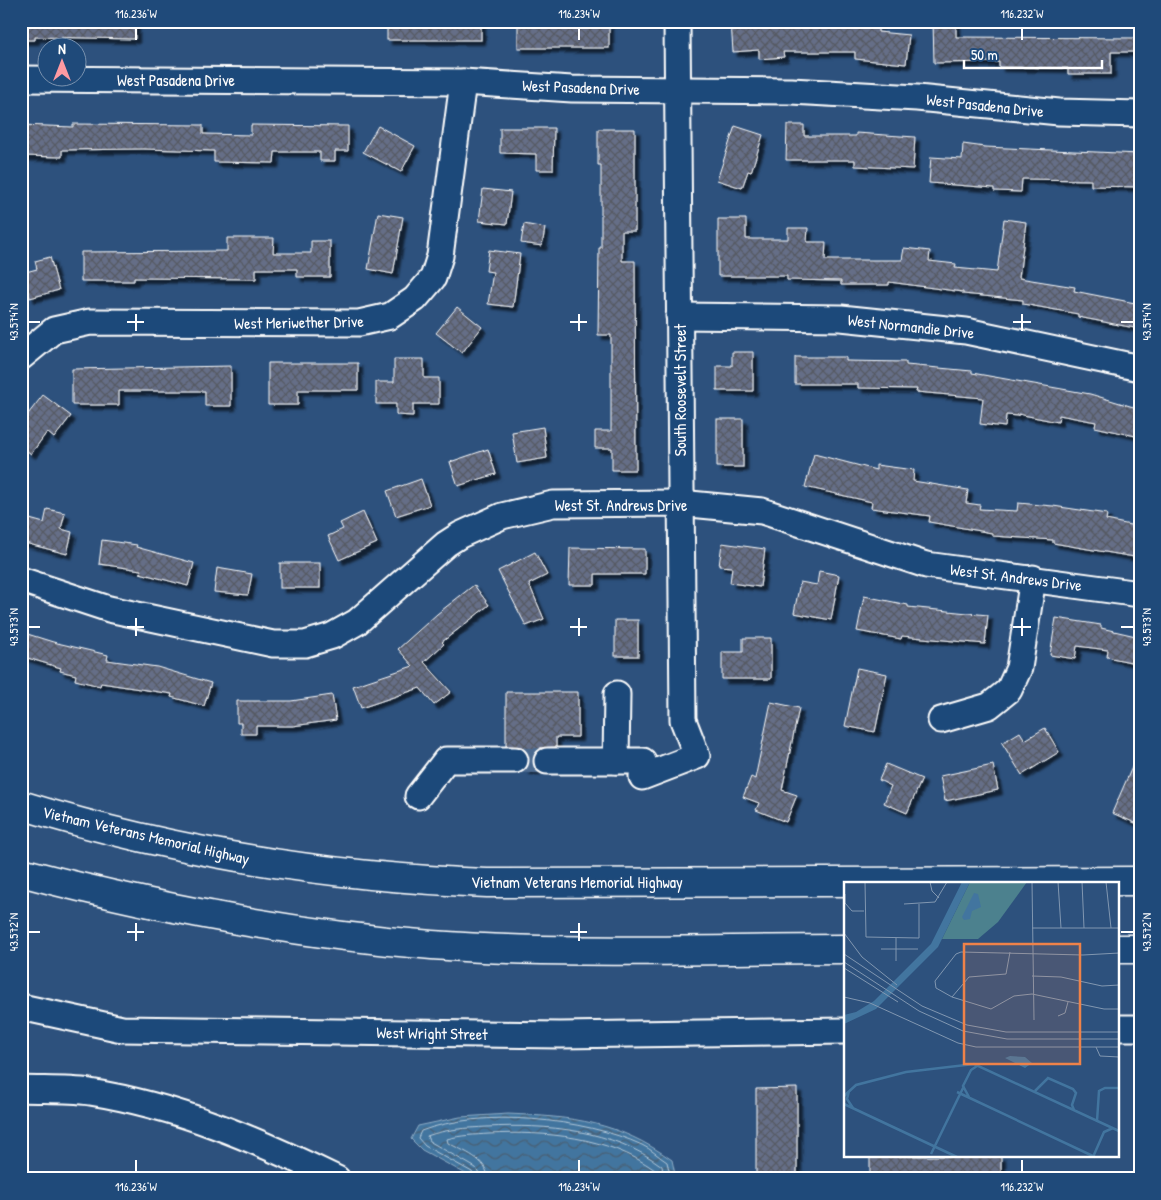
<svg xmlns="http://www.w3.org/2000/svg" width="1161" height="1200" font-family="'Patrick Hand',sans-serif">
	<defs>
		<pattern id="water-waves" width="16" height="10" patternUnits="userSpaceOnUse" patternTransform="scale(1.25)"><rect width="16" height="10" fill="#42759f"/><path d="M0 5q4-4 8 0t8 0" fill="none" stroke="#485e71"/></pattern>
		<pattern id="building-cross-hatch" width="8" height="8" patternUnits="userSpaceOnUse" patternTransform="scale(1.25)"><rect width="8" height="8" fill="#656e87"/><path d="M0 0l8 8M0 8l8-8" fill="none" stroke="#565a64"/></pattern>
		<filter id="shadow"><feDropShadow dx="4.5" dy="4.5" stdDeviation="1" flood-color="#0009"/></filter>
	</defs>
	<rect width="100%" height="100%" fill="#2d517d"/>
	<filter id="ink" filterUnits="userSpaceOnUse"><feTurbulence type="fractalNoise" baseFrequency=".02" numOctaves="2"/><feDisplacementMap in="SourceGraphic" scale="10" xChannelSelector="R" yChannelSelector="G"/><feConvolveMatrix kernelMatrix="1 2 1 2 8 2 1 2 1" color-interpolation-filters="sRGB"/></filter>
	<g filter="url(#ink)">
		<path fill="url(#water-waves)" stroke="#8eacc5" d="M508,1114C574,1117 617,1121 672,1160L676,1179H475L422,1150L411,1139L418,1126L460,1117Z"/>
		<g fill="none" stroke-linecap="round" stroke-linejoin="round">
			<g stroke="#b3c8d9" stroke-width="1">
				<path d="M475,1179L472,1172L425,1146L418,1138L421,1131C481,1108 584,1118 642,1145C651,1149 659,1157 667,1162L671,1179"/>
				<path d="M481,1179L476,1168L429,1141L427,1136C446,1129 467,1128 487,1127C547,1124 612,1129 662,1166L664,1179"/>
				<path d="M488,1179C488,1159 463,1151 448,1143L447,1139C461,1135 475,1135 489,1134C546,1131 607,1136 655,1170L657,1179"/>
			</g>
		</g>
		<g fill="url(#building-cross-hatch)" stroke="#fff" filter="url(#shadow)">
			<path d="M21,21H135V39L35,37V40H21Z"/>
			<rect x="387" y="21" width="94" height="19"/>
			<path d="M731,21H773V26H878V32L909,35L906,64L855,59V52H783L784,57L759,59V50L733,52Z"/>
			<path d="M933,21H956V37L1140,38V52H1111V74H1068V68L999,67V62L934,63Z"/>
			<rect x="518" y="25" width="91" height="23"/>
			<path d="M73,124L203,125V134L251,135V125L348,126V151H335V161H320V152H275L274,163L214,162V151L143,149L62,150V157L21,156V125L73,127Z"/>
			<path d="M787,125H804V136H856V133L915,137L913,169L855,166V160H786Z"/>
			<path d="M378,126L415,146L401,172L363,152Z"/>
			<path d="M735,126L763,135L751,172L748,171L742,188L717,180Z"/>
			<path d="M500,128H554L553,170H536V154L500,153Z"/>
			<path d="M598,129H635V231H622V261H635L636,470H612V448H595V431H611V335H598L599,248H601V165H598Z"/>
			<path d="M963,144L985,147L1140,154V187L1091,186V180L1022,179L1021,192L994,191V188L929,183L931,157L962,159Z"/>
			<path d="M483,189L511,192L507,224L479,221Z"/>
			<path d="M378,213L403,217L393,274L368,269Z"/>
			<path d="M718,219H746V239H788V228H808L807,242H826L825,260H902L904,248L930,251L929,261L956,264L955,268L997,272L1004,219L1026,222L1019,278L1075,287L1074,291L1140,304V329L1078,317V314L1023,304V300L963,294V292L889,282V285H841V281L787,280V276H718Z"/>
			<path d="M524,224L545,228L542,246L521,243Z"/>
			<path d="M227,238H274L273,253H311V241H330V277H297V269H256V279L134,278V281H81V252L227,251Z"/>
			<path d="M489,250L520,254L513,307L488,304L493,272L486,271Z"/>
			<path d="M50,257L59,290L30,298L22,273L37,269L35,261Z"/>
			<path d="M457,307L482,327L462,353L436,333Z"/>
			<path d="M732,352H753V391H717V366H732Z"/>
			<path d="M795,357H846V361L906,362V365L972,371V373L1090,394L1140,409V437L1095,427L1096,422L1059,415L1058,422L1018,414V416L1006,415L1005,427L980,424L983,398L916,392L917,389L858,388V384H795Z"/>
			<path d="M394,359H424V378H439V404H413V416L396,415V404H376V382H394Z"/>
			<path d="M268,363H358V390H298V405H268Z"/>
			<path d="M231,366V406H205V391H119V405H72V369Z"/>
			<path d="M43,395L71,416L54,438L47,432L31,454L21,446V423Z"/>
			<rect x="717" y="419" width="26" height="48"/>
			<path d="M543,427L547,458L517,463L512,432Z"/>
			<path d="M488,449L496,474L458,486L450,462Z"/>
			<path d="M814,454L876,470V465L914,470L913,481L968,490L966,503L980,505L979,509L1017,511L1018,503L1053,506L1107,514L1106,520L1140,527V558L1053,543V540L992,536V533L929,522L930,516L871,508L872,502L805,487Z"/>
			<path d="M421,479L430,505L396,516L387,491Z"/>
			<path d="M47,509L65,513L61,529L72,532L67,554L21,542L26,518L44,523Z"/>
			<path d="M363,512L377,543L339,560L328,536L343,529L340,523Z"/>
			<path d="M102,540L137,545L136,547L194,563L188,586L140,573L141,570L99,564Z"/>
			<path d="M722,543L765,549L760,587L730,583L732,567L719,566Z"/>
			<path d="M570,548L645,549V574H595V585H569Z"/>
			<path d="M535,552L547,575L529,584L544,619L526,626L498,571Z"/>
			<rect x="280" y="563" width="40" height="25"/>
			<path d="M217,568L252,574L248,595L214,592Z"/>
			<path d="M819,571L839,575L831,620L794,613L800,582L817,585Z"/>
			<path d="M474,585L489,605L442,642L444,644L424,662L451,692L434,705L420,688L361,708L353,686L413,666L398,649L437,614Z"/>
			<path d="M864,596L908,605V607L988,615L985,644L902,636L901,639L857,631Z"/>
			<path d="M1056,618L1101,625V628L1140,637V664L1107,657L1108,650L1077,646L1075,659L1050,655Z"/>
			<rect x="615" y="620" width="23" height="36"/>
			<path d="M21,632L53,642L108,655L107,660L157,667L211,683L204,706L171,697L172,694L101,683L100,686L75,680L76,675L60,671L61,668L21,656Z"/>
			<path d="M743,638H771V679H722V652H743Z"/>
			<path d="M857,668L887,674L875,732L845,726Z"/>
			<path d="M506,692H578V737H556V747L540,748L535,753L533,761L536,770H525L529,760L527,752L522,747L506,746Z"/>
			<path d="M332,695L336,720L293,726H256V734H241V723H237V701H291Z"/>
			<path d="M771,702L799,708L782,790L797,795L786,822L756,810L759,803L743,797L751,777L755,779Z"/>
			<path d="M1045,728L1059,752L1022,775L1002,743L1020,732L1025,740Z"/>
			<path d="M1140,749V825L1112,813Z"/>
			<path d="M886,764L922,779L907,813L884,803L891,786L879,780Z"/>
			<path d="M993,765L998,790L945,801L940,776Z"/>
			<path d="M797,1088V1175H756V1089Z"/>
			<rect x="870" y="1156" width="131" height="23"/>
		</g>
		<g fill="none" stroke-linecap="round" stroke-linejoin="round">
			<path stroke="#4c6b90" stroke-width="25" stroke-dasharray="25 12" stroke-linecap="butt" d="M515,760L547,761"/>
			<g stroke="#fff" stroke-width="29">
				<g id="minor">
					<path d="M21,79L463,82L572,89L791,91L917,98L1059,112L1140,114"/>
					<path d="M679,316L841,318L966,331L1140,368"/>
					<path d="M21,357L54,330L90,322L359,323L390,316L415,299L433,278L440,256L463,82"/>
					<path d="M21,580L109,609L273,644H305L332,636L357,622L446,544L460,535L502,516L553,504L680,503L762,511L926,565L1140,594"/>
					<path d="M941,720L989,706L1009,690L1019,668L1033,578"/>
					<path d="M547,761H643L642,777L697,756L683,720L677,21"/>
					<path d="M616,761L617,694"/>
					<path d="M418,796L446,760H515"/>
					<path d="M21,1007L122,1029L560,1035L845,1031"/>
					<path d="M1117,1028H1140"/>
					<path d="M21,1089C44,1090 68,1089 90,1092C178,1106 257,1140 337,1179"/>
				</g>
			</g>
			<g stroke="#fff" stroke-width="31">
				<g id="highway">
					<path d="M21,805C172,852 330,877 487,883L1140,881"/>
					<path d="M21,872C156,908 293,934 432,945C569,955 707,949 845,949"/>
					<path d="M1117,949H1140"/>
				</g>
			</g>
			<use href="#minor" stroke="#1f4a7a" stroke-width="25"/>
			<use href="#highway" stroke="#1f4a7a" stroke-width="28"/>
		</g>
	</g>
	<path fill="none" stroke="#fff" stroke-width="2" d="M136,28V40M579,28V40M1022,28V40M136,314V331M579,314V331M1022,314V331M28,322H40M127,322H144M570,322H587M1013,322H1031M1121,322H1134M136,618V636M579,618V636M1022,618V636M28,627H40M127,627H144M570,627H587M1013,627H1031M1121,627H1134M136,923V941M579,923V941M28,932H40M127,932H144M570,932H587M1121,932H1134M136,1160V1172M579,1160V1172M1022,1160V1172"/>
	<g text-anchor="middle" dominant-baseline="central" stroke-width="4" stroke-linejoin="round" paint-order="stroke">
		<g font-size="16" fill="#fff" stroke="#1f4a7a">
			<text x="176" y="80">West Pasadena Drive</text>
			<text transform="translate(581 87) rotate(2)">West Pasadena Drive</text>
			<text transform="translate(985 105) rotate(6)">West Pasadena Drive</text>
			<text transform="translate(299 322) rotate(-1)">West Meriwether Drive</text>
			<text transform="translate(911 326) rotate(6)">West Normandie Drive</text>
			<text transform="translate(680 390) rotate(-90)">South Roosevelt Street</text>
			<text x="621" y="505">West St. Andrews Drive</text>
			<text transform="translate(1016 577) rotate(7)">West St. Andrews Drive</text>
			<text transform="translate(146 835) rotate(13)">Vietnam Veterans Memorial Highway</text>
			<text x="577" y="882">Vietnam Veterans Memorial Highway</text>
			<text transform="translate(432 1033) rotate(1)">West Wright Street</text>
		</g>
	</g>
	<g transform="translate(844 882)">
		<rect width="275" height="275" fill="#2d517d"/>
		<path d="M126,0H183L154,40L134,57H98Z" fill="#4c818e"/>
		<path d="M118,0H126L94,65L32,127L0,142V133L12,130L30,119L87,62ZM130,11L134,12L137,25L128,29L126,37L120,38L118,35ZM166,174L181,175L188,181L181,186L161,176Z" fill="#42759f"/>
		<path fill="none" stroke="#42759f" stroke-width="2.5" d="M5,209L3,217L9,226M191,209L204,196L229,207L232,211L228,223L230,228M113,210L251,275M0,214L12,203L62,190L130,182L275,249M125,215L119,204L127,188L133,184M0,222L113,275M253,239L255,209L261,206H275M87,272L120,204M249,275L260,250L269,246"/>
		<path fill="none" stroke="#8197b1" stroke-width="1" d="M21,0L22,55L75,56V22M86,0L88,9L95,16M188,0L190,138M214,0L217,46M238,0L240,46M262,0L267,46M1,12V21L8,29H20M60,22L91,20L103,0M188,46H275M0,51L18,75L53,103M37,67H74M275,71L239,73L117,70L112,72L91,99L92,106L108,115L147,127L170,114L188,112L260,127H275M0,72L78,124L123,143L162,150H275M52,79V56M0,80L75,129L119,149L163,157H275M0,86L54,120M188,94L217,95L258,104L275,103M0,115L26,121L114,161L132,165H275M108,115L125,95L162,92L166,70M214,134L221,131L224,120M252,165L256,174L275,175"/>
		<path fill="#ee8249" fill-opacity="0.15" stroke="#ee8249" stroke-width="2.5" d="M120,62H236V182H120Z"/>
		<rect width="275" height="275" fill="none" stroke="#fff" stroke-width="2.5"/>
	</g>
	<rect width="1161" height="1200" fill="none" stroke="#1f4a7a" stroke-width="55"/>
	<g transform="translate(62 62)"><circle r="24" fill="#1f4a7a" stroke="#7992af"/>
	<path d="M0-4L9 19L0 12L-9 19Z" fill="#ff9aa2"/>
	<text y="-8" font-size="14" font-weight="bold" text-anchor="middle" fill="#ffffff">N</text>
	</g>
	<path d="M964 60v8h138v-8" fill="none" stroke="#ffffff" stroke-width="2.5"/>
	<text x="971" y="60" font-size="15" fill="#ffffff" stroke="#1f4a7a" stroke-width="4" paint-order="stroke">50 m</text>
	<rect x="28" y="28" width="1106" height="1144" fill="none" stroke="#fff" stroke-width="2"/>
	<g font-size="12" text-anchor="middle" fill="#fff">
		<text x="136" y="18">116.236°W</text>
		<text x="579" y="18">116.234°W</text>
		<text x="1022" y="18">116.232°W</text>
		<text transform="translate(14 322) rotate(-90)" y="4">43.574°N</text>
		<text transform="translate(1147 322) rotate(-90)" y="4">43.574°N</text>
		<text transform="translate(14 627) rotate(-90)" y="4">43.573°N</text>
		<text transform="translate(1147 627) rotate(-90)" y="4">43.573°N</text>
		<text transform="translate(14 932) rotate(-90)" y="4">43.572°N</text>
		<text transform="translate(1147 932) rotate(-90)" y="4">43.572°N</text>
		<text x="136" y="1191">116.236°W</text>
		<text x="579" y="1191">116.234°W</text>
		<text x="1022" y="1191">116.232°W</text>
	</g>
</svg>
